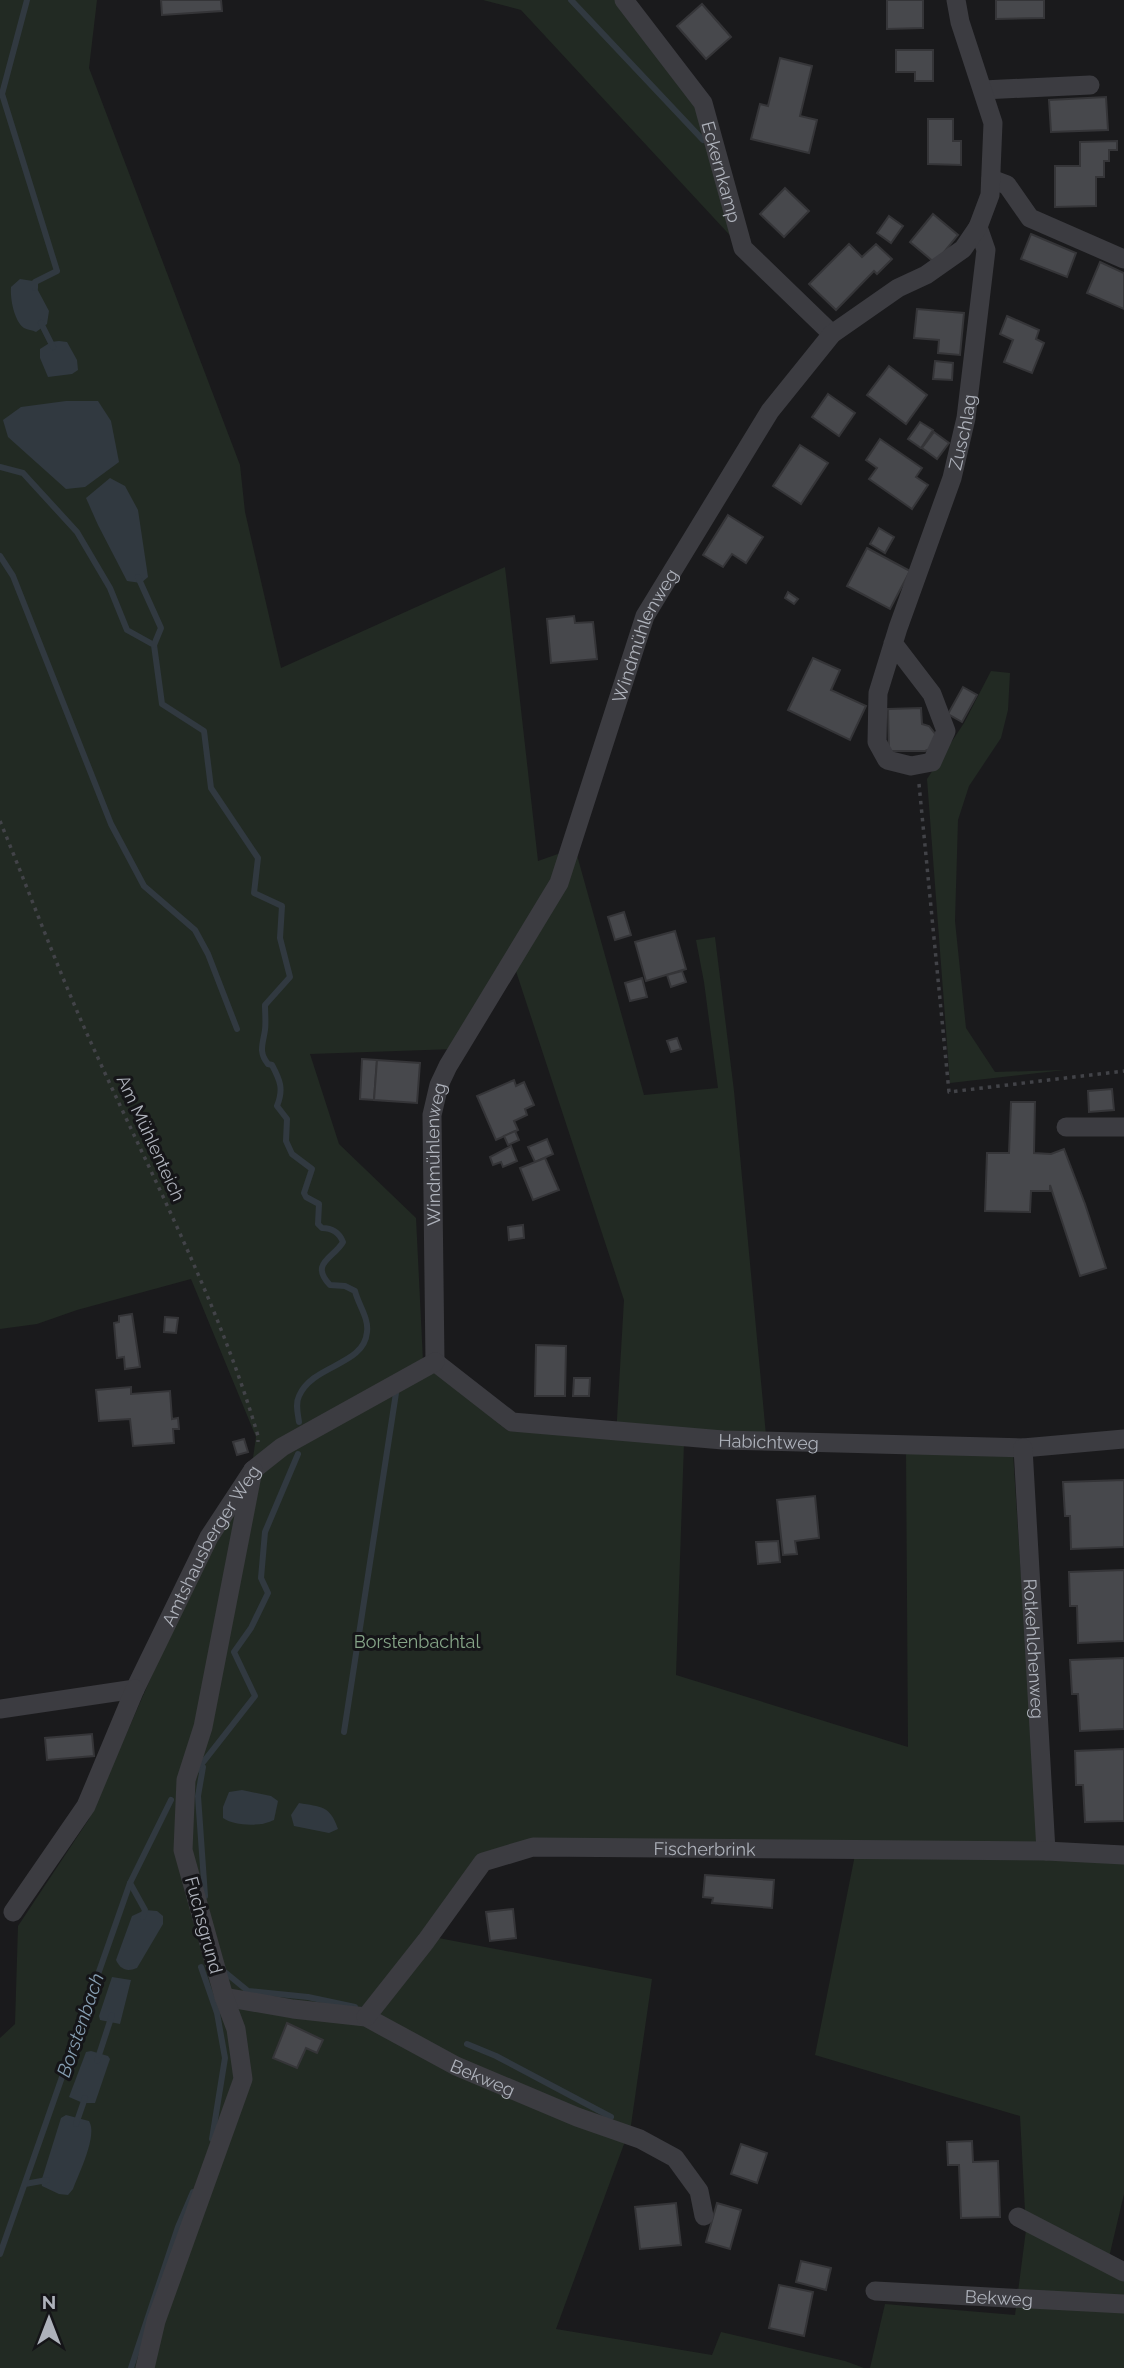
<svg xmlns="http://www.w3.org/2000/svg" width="1124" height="2368" font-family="Raleway,sans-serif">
	<rect width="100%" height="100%" fill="#1a1a1c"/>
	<g fill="#222a23" fill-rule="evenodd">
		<path d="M0,0H97L89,68L240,465L245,512L281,668L505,567L538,861L575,848L644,1095L718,1088L704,982L696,940L715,937L734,1091L767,1446L684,1443L676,1675L908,1747L906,1450L1013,1453L1039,1853L1124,1859V2194L1106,2270L1124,2279V2368H870L885,2304L1015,2315L1026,2230L1020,2116L815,2055L857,1845L527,1842L474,1861L423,1935L652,1979L631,2125L556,2329L712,2355L721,2332L845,2361L864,2368H0V2038L15,2024L18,1926L89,1819L209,1545L250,1479L256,1437L191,1279L77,1310L37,1324L0,1329ZM511,956L624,1300L616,1436L508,1431L423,1361L416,1218L339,1144L310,1054L455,1049Z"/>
		<path d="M483,0H616L704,109L738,244L521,10Z"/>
		<path d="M991,671L1010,673L1008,710L1001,738L969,786L958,820L955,921L966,1028L995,1072L1065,1070L950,1083L927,779L964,723Z"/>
	</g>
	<g fill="#313940">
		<path d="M20,279L33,281L49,311L47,324L36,332C32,330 28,330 24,328C14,321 10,298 11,287Z"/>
		<path d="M59,341L67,342L77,360L78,370L72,374L48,377L40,358V349L51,342Z"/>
		<path d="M66,401H98L111,421L119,462L85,487L66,489L8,437L3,420L21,407Z"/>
		<path d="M110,478L125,486L138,510L148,577L141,583L127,581L98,525L86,498Z"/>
		<path d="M242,1790L271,1796L278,1801L274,1820C261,1827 234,1826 223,1818V1807L229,1792Z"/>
		<path d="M299,1803C321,1807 330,1805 338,1829L329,1833L294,1826L291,1815Z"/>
		<path d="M145,1910L157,1911L163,1916V1924L137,1968C127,1972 121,1970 116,1960L132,1916Z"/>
		<path d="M112,1977L131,1980L120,2024L100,2020L99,2016Z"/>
		<path d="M91,2051L108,2056L110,2059L95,2103H83L69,2097L86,2052Z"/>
		<path d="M66,2115L89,2121C98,2135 79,2173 73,2189L68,2195L59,2194L42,2186L41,2182L61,2118Z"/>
	</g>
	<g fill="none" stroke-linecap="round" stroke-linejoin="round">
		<g stroke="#313940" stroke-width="6">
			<path d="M27,0L2,94L57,271L35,282V288"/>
			<path d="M571,0L703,140"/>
			<path d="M41,323L53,347"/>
			<path d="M0,467L23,473L77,532L110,588L127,630L154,645L162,704L204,731L211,788L258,858L254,893L282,906L280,938L290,977L265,1005C265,1013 266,1022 265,1030C263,1044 258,1052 268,1064L272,1065C280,1080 284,1089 277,1106L287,1119L286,1141L292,1154L312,1169L304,1193L306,1197L319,1204L318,1224L322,1228C332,1228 339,1232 343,1242C334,1258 309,1263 330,1285L345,1286L355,1291C358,1304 369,1318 367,1332C364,1366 313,1364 299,1396C295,1404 298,1414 299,1422"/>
			<path d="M0,556L13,576L111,824L144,886L195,930L208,954L237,1029"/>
			<path d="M138,577L161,628L154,645"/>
			<path d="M344,1732L396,1393"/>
			<path d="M203,1767L198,1796L205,1896"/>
			<path d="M197,1770L255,1696L234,1652L251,1628L268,1593L261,1578L265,1532L298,1454"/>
			<path d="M130,1883L145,1910L143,1917"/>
			<path d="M201,1967L217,2013L225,2058L212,2139"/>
			<path d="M226,1973L248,1991L308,1997L355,2007"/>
			<path d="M467,2044L496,2056L611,2117"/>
			<path d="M97,2061L112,2015"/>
			<path d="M76,2124L85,2098"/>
			<path d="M25,2184L47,2180"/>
			<path d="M0,2254L130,1883L171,1800"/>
			<path d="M131,2368L178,2227L193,2192"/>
		</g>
	</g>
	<g fill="#47484c" stroke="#353538" stroke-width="2">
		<path d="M161,0H221L222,11L162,15Z"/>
		<path d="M887,0H923V28L887,29Z"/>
		<path d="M996,0H1044V18L996,19Z"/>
		<path d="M702,4L731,37L706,59L677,26Z"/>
		<path d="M896,50H933V81H915V72H896Z"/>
		<path d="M780,58L812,66L800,116L817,120L809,153L751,139L760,104L768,106Z"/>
		<path d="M1106,97L1108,130L1051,132L1049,100Z"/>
		<path d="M928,119H953V141H961V165L928,164Z"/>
		<path d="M1117,141V150H1109V161H1104V177H1096V206L1055,207V166H1080V142Z"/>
		<path d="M785,188L809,211L784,237L760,214Z"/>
		<path d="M933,214L958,235L935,263L910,242Z"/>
		<path d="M889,216L903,226L891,243L877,233Z"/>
		<path d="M1031,234L1076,253L1067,277L1021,259Z"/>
		<path d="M849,244L862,257L876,244L892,259L877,274L874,271L836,310L809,284Z"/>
		<path d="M1100,262L1124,273V309L1087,293Z"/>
		<path d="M917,309L964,313L960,355L938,353L939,340L914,338Z"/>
		<path d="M1007,316L1039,330L1036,339L1044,343L1032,373L1004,362L1013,340L1000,334Z"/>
		<path d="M935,361L953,363L952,380L933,379Z"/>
		<path d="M889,366L927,395L906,424L867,395Z"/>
		<path d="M828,394L855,413L839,436L812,417Z"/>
		<path d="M920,422L933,430L921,448L908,439Z"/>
		<path d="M934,432L949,443L937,459L922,448Z"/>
		<path d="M880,439L922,468L916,477L928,485L912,509L869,479L877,468L866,460Z"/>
		<path d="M800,445L828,463L801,504L773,486Z"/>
		<path d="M728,515L763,537L746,563L732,554L723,567L703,555Z"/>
		<path d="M879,528L894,537L885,553L870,544Z"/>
		<path d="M867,548L910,571L890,609L847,586Z"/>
		<path d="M788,592L798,599L794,604L785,598Z"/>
		<path d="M574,616L575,623L593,622L597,659L551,663L547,619Z"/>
		<path d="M813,658L840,670L831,690L866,706L850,740L788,710Z"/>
		<path d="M963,687L977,695L962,722L948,714Z"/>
		<path d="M921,708L922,724L929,726L936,735L930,749L925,751H889L888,709Z"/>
		<path d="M624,912L631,935L615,940L608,917Z"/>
		<path d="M675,931L686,969L646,981L635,942Z"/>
		<path d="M682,971L686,982L671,987L667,975Z"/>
		<path d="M642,978L647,997L630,1001L625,983Z"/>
		<path d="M677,1038L681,1049L671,1052L667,1041Z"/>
		<path d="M362,1059L377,1060L374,1100L360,1099Z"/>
		<path d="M377,1060L420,1063L417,1103L374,1100Z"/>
		<path d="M514,1080L516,1086L524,1082L534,1105L525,1109L527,1115L514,1121L518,1130L496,1140L477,1096Z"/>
		<path d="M1112,1089L1114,1110L1089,1112L1088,1091Z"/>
		<path d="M1011,1102H1035L1034,1153L1051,1154L1064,1149L1085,1204L1106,1268L1080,1276L1050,1185V1191H1031L1030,1212L985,1211L987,1153H1009Z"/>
		<path d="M515,1131L519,1140L508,1145L504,1136Z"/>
		<path d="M547,1139L553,1154L535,1162L528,1147Z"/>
		<path d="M511,1146L517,1161L503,1167L501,1162L493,1165L490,1157Z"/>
		<path d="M545,1158L559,1190L533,1200L520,1168Z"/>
		<path d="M523,1225L524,1238L509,1240L508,1227Z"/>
		<path d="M132,1314L140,1367L125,1369L124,1357L117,1358L114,1323L119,1322V1316Z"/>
		<path d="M165,1317L178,1318L176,1333L164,1332Z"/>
		<path d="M536,1345L566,1346L565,1396H535Z"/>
		<path d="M574,1378H590L589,1396H573Z"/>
		<path d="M131,1387V1394L170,1391L172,1419L178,1418L179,1429H173L174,1443L133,1446L130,1419L99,1421L96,1390Z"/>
		<path d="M244,1439L248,1452L237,1455L233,1442Z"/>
		<path d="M1124,1480V1547L1071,1549L1070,1516H1065L1063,1482Z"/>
		<path d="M815,1496L819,1538L795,1541L797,1554L783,1555L777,1500Z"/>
		<path d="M778,1541L780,1562L758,1564L756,1542Z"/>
		<path d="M1124,1570V1641L1078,1643L1077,1606H1070L1069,1572Z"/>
		<path d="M1124,1658V1729L1080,1731L1078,1694H1072L1070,1660Z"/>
		<path d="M92,1734L94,1756L47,1760L45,1738Z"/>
		<path d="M1124,1749V1821L1085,1822L1083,1785H1076L1075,1751Z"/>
		<path d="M705,1875L774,1880L772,1908L712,1903L713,1898L703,1897Z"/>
		<path d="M513,1909L516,1938L490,1941L486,1912Z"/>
		<path d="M287,2023L323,2040L317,2053L306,2048L297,2068L273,2058Z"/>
		<path d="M972,2141L973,2162L998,2161L1000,2217L961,2218L959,2165H948L947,2142Z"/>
		<path d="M741,2144L767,2153L757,2183L731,2174Z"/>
		<path d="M676,2203L681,2245L640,2249L635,2207Z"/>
		<path d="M717,2203L741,2210L730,2249L706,2242Z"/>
		<path d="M801,2261L831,2268L826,2290L796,2282Z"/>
		<path d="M779,2285L813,2292L804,2336L769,2328Z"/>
	</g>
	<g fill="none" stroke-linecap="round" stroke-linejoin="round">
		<g stroke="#424348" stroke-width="3.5" stroke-dasharray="3.5 5" stroke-linecap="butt">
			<path d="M919,784L949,1092L1124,1071"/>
			<path d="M0,821C31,896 59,973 93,1047C150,1173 219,1302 258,1436V1442"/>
		</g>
		<g stroke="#3c3c41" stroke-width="19">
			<path id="s1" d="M624,0L703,103L743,248L832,334"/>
			<path d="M983,90L1090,85"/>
			<path d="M991,179L1007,185L1030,218L1124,259"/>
			<path id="s2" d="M893,643L932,694L946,731L932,762L911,766L887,760L877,742L878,693L898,628L952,478L966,418L986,250L978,227"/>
			<path d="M1066,1127H1124"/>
			<path id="s3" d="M435,1362L432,1115L439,1085L448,1066L559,883L645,616L770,411L832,334L898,288L926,275L963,249L978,227L990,195L993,123L960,22L956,0"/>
			<path id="s4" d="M435,1362L512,1422L723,1440L1023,1448L1124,1439"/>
			<path id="s5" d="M1023,1448L1046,1851"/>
			<path id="s6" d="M0,1709L135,1689L209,1537L253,1470L282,1447L435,1362"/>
			<path d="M13,1912L86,1806L135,1689"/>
			<path id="s7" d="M224,1997L293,2009L366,2017L456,2066L577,2117L640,2139L675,2158L699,2191L704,2216"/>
			<path id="s8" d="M366,2017L426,1941L483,1862L533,1847L1046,1851L1124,1855"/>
			<path d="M1018,2217L1124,2272"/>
			<path id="s9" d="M875,2291L1124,2304"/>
			<path d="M145,2368L156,2321L243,2079L236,2029L224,1997L183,1850L186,1780L203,1727L253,1470"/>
		</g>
	</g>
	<g text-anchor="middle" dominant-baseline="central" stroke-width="6" stroke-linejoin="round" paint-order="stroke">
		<g font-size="18" fill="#aeb2bb" stroke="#151518">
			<text stroke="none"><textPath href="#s1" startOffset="201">Eckernkamp</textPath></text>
			<text stroke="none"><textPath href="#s2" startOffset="528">Zuschlag</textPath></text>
			<text stroke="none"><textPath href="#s3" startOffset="775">Windmühlenweg</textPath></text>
			<text transform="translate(151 1138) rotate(65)">Am Mühlenteich</text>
			<text stroke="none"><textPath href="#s3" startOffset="208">Windmühlenweg</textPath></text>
			<text stroke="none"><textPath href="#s4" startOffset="355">Habichtweg</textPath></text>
			<text stroke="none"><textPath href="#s6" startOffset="299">Amtshausberger Weg</textPath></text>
			<text stroke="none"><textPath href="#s5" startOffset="201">Rotkehlchenweg</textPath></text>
			<text stroke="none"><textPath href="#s8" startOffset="418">Fischerbrink</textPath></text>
			<text transform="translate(204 1925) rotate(75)">Fuchsgrund</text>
			<text stroke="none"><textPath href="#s7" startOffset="275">Bekweg</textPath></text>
			<text stroke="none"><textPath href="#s9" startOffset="124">Bekweg</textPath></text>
		</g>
		<g font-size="18" fill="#86a588" stroke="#151518">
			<text x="417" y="1641">Borstenbachtal</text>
		</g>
		<g font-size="19" font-style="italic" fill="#879fb3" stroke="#151518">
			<text transform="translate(80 2025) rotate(-71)">Borstenbach</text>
		</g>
	</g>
	<g transform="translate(49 2319)" stroke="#151518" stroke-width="5" paint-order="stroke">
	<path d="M0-5L12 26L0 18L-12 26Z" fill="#aeb2bb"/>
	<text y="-10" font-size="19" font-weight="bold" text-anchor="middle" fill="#aeb2bb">N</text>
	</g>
</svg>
